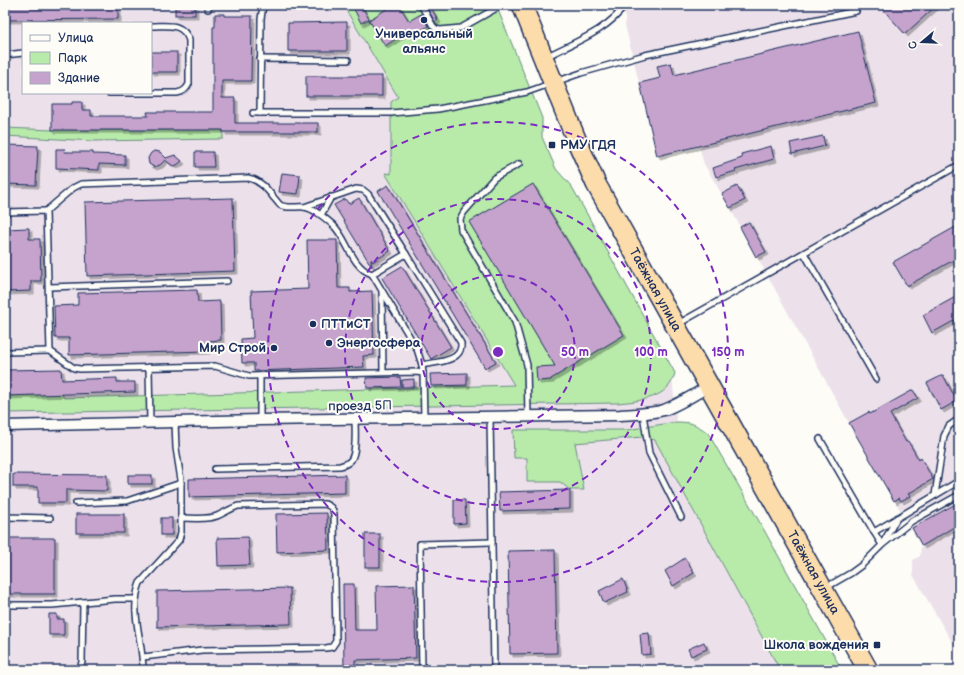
<svg xmlns="http://www.w3.org/2000/svg" width="964" height="675" font-family="'Balsamiq Sans',sans-serif">
	<defs>
		<filter id="shadow"><feDropShadow dx="3" dy="3" stdDeviation="0" flood-color="#0004"/></filter>
	</defs>
	<rect width="100%" height="100%" fill="#fdfcf7"/>
	<filter id="ink" filterUnits="userSpaceOnUse"><feTurbulence type="fractalNoise" baseFrequency=".025" numOctaves="2"/><feDisplacementMap in="SourceGraphic" scale="8" xChannelSelector="R" yChannelSelector="G"/><feConvolveMatrix kernelMatrix="1 2 1 2 8 2 1 2 1" color-interpolation-filters="sRGB"/></filter>
	<g filter="url(#ink)">
		<g fill="#ece1ea" fill-rule="evenodd">
			<path d="M5,5H458L535,130L672,376L678,438L808,670H5ZM23,23H151V93H23Z"/>
			<path d="M613,5H959V654L913,575V560L920,556L921,545L849,423L730,208L704,164L699,146L657,156L625,25V15Z"/>
		</g>
		<g fill="#b8eaaa" stroke="#6a8c84">
			<path d="M343,5H496L542,118V137L556,169L572,187L675,373C669,399 640,401 617,403L5,413V396L62,394L64,398L514,385L385,173L391,174V102L398,97Z"/>
			<path d="M5,128L52,130H223V139L93,141L5,136Z"/>
			<path d="M676,422C691,422 696,424 708,433L759,521L842,670H780L655,440L642,437L575,443L584,490H570L560,482H527V458H514L513,430H627Z"/>
		</g>
		<g fill="#c6a3cd" stroke="#1b2f5e" filter="url(#shadow)">
			<path d="M6,5H118V19L6,20Z"/>
			<rect x="175" y="5" width="20" height="10"/>
			<path d="M352,5H361L369,19L361,23Z"/>
			<path d="M393,5H399L409,21L421,14L428,26L418,33L416,30L407,36L405,33L385,46L369,20Z"/>
			<path d="M879,5H937L905,34Z"/>
			<path d="M431,8L438,20L435,22L428,10Z"/>
			<path d="M215,14H224V16H252L251,81H222V98H235V123H318V132H223V130H52V104H72V102H82V110H91V116H148L147,112H213V27H215Z"/>
			<path d="M347,22V51H288V23Z"/>
			<path d="M858,31L876,103L657,156L640,83L660,78L657,66L671,63L674,75Z"/>
			<rect x="151" y="52" width="26" height="20"/>
			<rect x="306" y="76" width="76" height="20"/>
			<path d="M823,136L825,146L792,154L790,143Z"/>
			<path d="M5,145L38,146L36,185L5,184Z"/>
			<path d="M771,146L774,159L735,170L736,171L716,177L713,168L742,158L741,154Z"/>
			<path d="M56,149H65L64,152H93V154L125,155V165L99,164V170L56,168Z"/>
			<path d="M154,151L160,152L166,158L175,155L182,161L177,165L173,166L165,160L160,165L154,167L149,164L148,158L151,153Z"/>
			<path d="M195,152H213L214,167H195Z"/>
			<path d="M282,173L300,175L298,194L279,192Z"/>
			<path d="M533,184L624,335L551,379V380L537,381L536,367L555,366L469,222Z"/>
			<path d="M388,185L496,362L485,368L378,191Z"/>
			<path d="M737,186L745,200L730,208L722,194Z"/>
			<path d="M233,198L235,271L87,276L85,202Z"/>
			<path d="M359,198L390,251L373,262L371,259L372,267L334,205L345,199L349,204Z"/>
			<path d="M749,222L766,252L756,257L740,227Z"/>
			<path d="M959,225V257L907,286L893,262Z"/>
			<path d="M29,228V239H40L41,281H31V291L5,292V229Z"/>
			<path d="M307,240H337L338,288H350V292L372,291L374,355L363,356L364,367L254,371V363H242L241,339L253,338L251,291L308,289Z"/>
			<path d="M402,266L451,347L431,359L382,278Z"/>
			<path d="M197,290L198,302L220,301L221,340L207,341V351L69,355V338H55L54,306L78,305V293Z"/>
			<path d="M959,295V318L932,333L923,315Z"/>
			<path d="M61,369L62,380L117,378V382H135V392L5,396V370Z"/>
			<path d="M467,373V385L431,386L430,374Z"/>
			<path d="M943,375L957,401L941,410L927,383Z"/>
			<path d="M400,377L401,387L367,388L366,378Z"/>
			<path d="M414,379V387H402V380Z"/>
			<path d="M913,390L918,398L890,414L906,442L908,441L919,460L921,458L933,479L908,494L910,496L901,501L899,498L894,501L849,423L869,412L870,414Z"/>
			<path d="M13,474L107,475V491L66,490V503H38V487H13Z"/>
			<rect x="128" y="475" width="24" height="9"/>
			<path d="M345,475V493L189,497V479Z"/>
			<path d="M570,490V509L500,511L499,492Z"/>
			<path d="M454,500H465L466,523L454,524Z"/>
			<path d="M959,502V524L922,546L912,528Z"/>
			<path d="M327,513L328,550L277,552L276,514Z"/>
			<rect x="76" y="514" width="48" height="19"/>
			<rect x="161" y="518" width="11" height="17"/>
			<rect x="365" y="534" width="15" height="33"/>
			<path d="M248,537L250,565L218,566L217,538Z"/>
			<rect x="5" y="538" width="50" height="56"/>
			<path d="M555,550L557,653L510,654L508,551Z"/>
			<path d="M685,558L694,573L673,586L665,571Z"/>
			<path d="M623,579L628,592L604,603L599,591Z"/>
			<path d="M343,584H354L355,630H377L376,586L414,585L416,658L355,660V670H344Z"/>
			<path d="M290,588L291,624L157,627V591Z"/>
			<path d="M49,614H57V619H64V635H49Z"/>
			<path d="M649,633L651,654L642,655L640,634Z"/>
			<path d="M704,642L707,649L691,656L688,649Z"/>
		</g>
		<g fill="none" stroke-linecap="round" stroke-linejoin="round">
			<g stroke="#1b2f5e" stroke-width="8">
				<g id="lane">
					<path d="M208,5V9"/>
					<path d="M421,5L433,26L436,29L440,30L461,28L502,5"/>
					<path d="M5,55L23,53"/>
					<path d="M546,57C572,43 608,31 625,5"/>
					<path d="M260,59L348,60"/>
					<path d="M109,93H177C183,92 186,90 189,84V40C182,22 168,26 151,26"/>
					<path d="M253,113H391L438,109L527,92L581,73L645,55L856,11"/>
					<path d="M260,113L261,19L263,5"/>
					<path d="M519,164L494,178L464,212L460,219L461,230L515,322L527,365L528,416"/>
					<path d="M304,207L356,189L363,190L368,194L406,254L372,274"/>
					<path d="M46,211L73,188L81,184L248,178C260,180 267,189 274,198C276,200 278,203 280,205C287,209 297,206 304,207C315,209 325,218 333,225C348,239 351,267 372,274L417,349L422,365L423,373"/>
					<path d="M5,212L46,211L50,351L74,368L80,369L215,366L249,376L416,372L423,373L424,418"/>
					<path d="M321,215L331,197"/>
					<path d="M804,253L876,379"/>
					<path d="M406,254L461,343C463,362 436,362 422,365"/>
					<path d="M49,287L227,281"/>
					<path d="M382,292L383,372"/>
					<path d="M678,324L959,165"/>
					<path d="M5,352L50,351"/>
					<path d="M149,367L150,423"/>
					<path d="M260,376V420"/>
					<path d="M643,414L649,453L681,517"/>
					<path d="M490,417L494,670"/>
					<path d="M820,439L874,532"/>
					<path d="M215,469L340,466C344,465 348,464 351,460C357,452 355,429 355,419"/>
					<path d="M935,495L944,436L949,426L959,419"/>
					<path d="M76,503L127,501L181,483"/>
					<path d="M5,517L50,518"/>
					<path d="M884,541L897,518"/>
					<path d="M882,545L912,521L959,495"/>
					<path d="M825,588L851,573L862,565L882,545L874,532L959,481"/>
					<path d="M5,605H52L115,599H136"/>
					<path d="M143,657L202,650L326,648L332,647L336,641L334,514C333,508 330,506 325,504L238,506C230,509 224,513 217,516C206,520 193,518 181,518"/>
					<path d="M76,670L80,668L82,662L83,602"/>
					<path d="M143,670C143,641 129,611 140,583L179,540L181,532V480L176,448L175,422"/>
					<path d="M422,670L420,544L492,542"/>
				</g>
			</g>
			<g stroke="#1b2f5e" stroke-width="13">
				<path id="street" d="M5,426L260,420L620,415C635,414 650,414 664,410C680,404 694,395 709,386"/>
			</g>
			<g stroke="#1b2f5e" stroke-width="22">
				<g id="highway">
					<path id="s1" d="M522,5L576,139L596,184L868,670"/>
				</g>
			</g>
			<use href="#lane" stroke="#fdfcf7" stroke-width="5"/>
			<use href="#street" stroke="#fdfcf7" stroke-width="10"/>
			<use href="#highway" stroke="#fddcac" stroke-width="19"/>
		</g>
	</g>
	<g fill="none" stroke="#7b2cbf" stroke-width="2" stroke-dasharray="7 5">
		<circle cx="498" cy="352" r="77"/>
		<circle cx="498" cy="352" r="153"/>
		<circle cx="498" cy="352" r="230"/>
	</g>
	<g fill="#1b2f5e" stroke="#fdfcf7" stroke-width="1.5">
		<circle cx="424" cy="20" r="4"/>
		<rect x="548" y="141" width="8" height="8" rx="2"/>
		<circle cx="313" cy="324" r="4"/>
		<circle cx="329" cy="343" r="4"/>
		<circle cx="274" cy="348" r="4"/>
		<rect x="873" y="641" width="8" height="8" rx="2"/>
	</g>
	<g text-anchor="middle" dominant-baseline="central" stroke-width="4" stroke-linejoin="round" paint-order="stroke">
		<g font-size="13" font-weight="bold" fill="#1b2f5e" stroke="#fdfcf7" text-anchor="start">
			<text x="424" y="34" text-anchor="middle">Универсальный<tspan x="424" dy="15">альянс</tspan></text>
			<text x="560" y="145">РМУ ГДЯ</text>
			<text x="321" y="324">ПТТиСТ</text>
			<text x="337" y="343">Энергосфера</text>
			<text x="266" y="348" text-anchor="end">Мир Строй</text>
			<text x="869" y="645" text-anchor="end">Школа вождения</text>
		</g>
		<g font-size="13" fill="#1b2f5e" stroke="#fdfcf7">
			<text stroke="none"><textPath href="#s1" startOffset="315">Таёжная улица</textPath></text>
			<text transform="translate(360 406) rotate(-1)">проезд 5П</text>
			<text stroke="none"><textPath href="#s1" startOffset="639">Таёжная улица</textPath></text>
		</g>
	</g>
	<circle cx="498" cy="352" r="6" fill="#7b2cbf" stroke="#fdfcf7" stroke-width="2"/>
	<g font-size="12" text-anchor="middle" font-weight="bold" fill="#7b2cbf" stroke="#fdfcf7" stroke-width="4" stroke-linejoin="round" paint-order="stroke">
		<text x="575" y="356">50 m</text>
		<text x="651" y="356">100 m</text>
		<text x="728" y="356">150 m</text>
	</g>
	<rect width="964" height="675" fill="none" stroke="#fdfcf7" stroke-width="20"/>
	<rect x="10" y="10" width="944" height="655" fill="none" stroke="#1b2f5e" stroke-width="1.5" filter="url(#ink)"/>
	<rect x="22" y="22" width="130" height="72" fill="#fdfcf7" stroke="#a3aaba"/>
	<rect x="30" y="35" width="20" height="6" fill="#fdfcf7" stroke="#a3aaba"/>
	<text x="58" y="42" font-size="12" fill="#1b2f5e">Улица</text>
	<rect x="30" y="52" width="20" height="12" fill="#b8eaaa" stroke="#a3aaba"/>
	<text x="58" y="62" font-size="12" fill="#1b2f5e">Парк</text>
	<rect x="30" y="72" width="20" height="12" fill="#c6a3cd" stroke="#a3aaba"/>
	<text x="58" y="82" font-size="12" fill="#1b2f5e">Здание</text>
	<g transform="translate(922 42) rotate(251)" stroke="#fdfcf7" stroke-width="3" paint-order="stroke">
	<path d="M0-3L7 15L0 10L-7 15Z" fill="#1b2f5e"/>
	<text y="-6" font-size="11" font-weight="bold" text-anchor="middle" fill="#1b2f5e">С</text>
	</g>
</svg>
